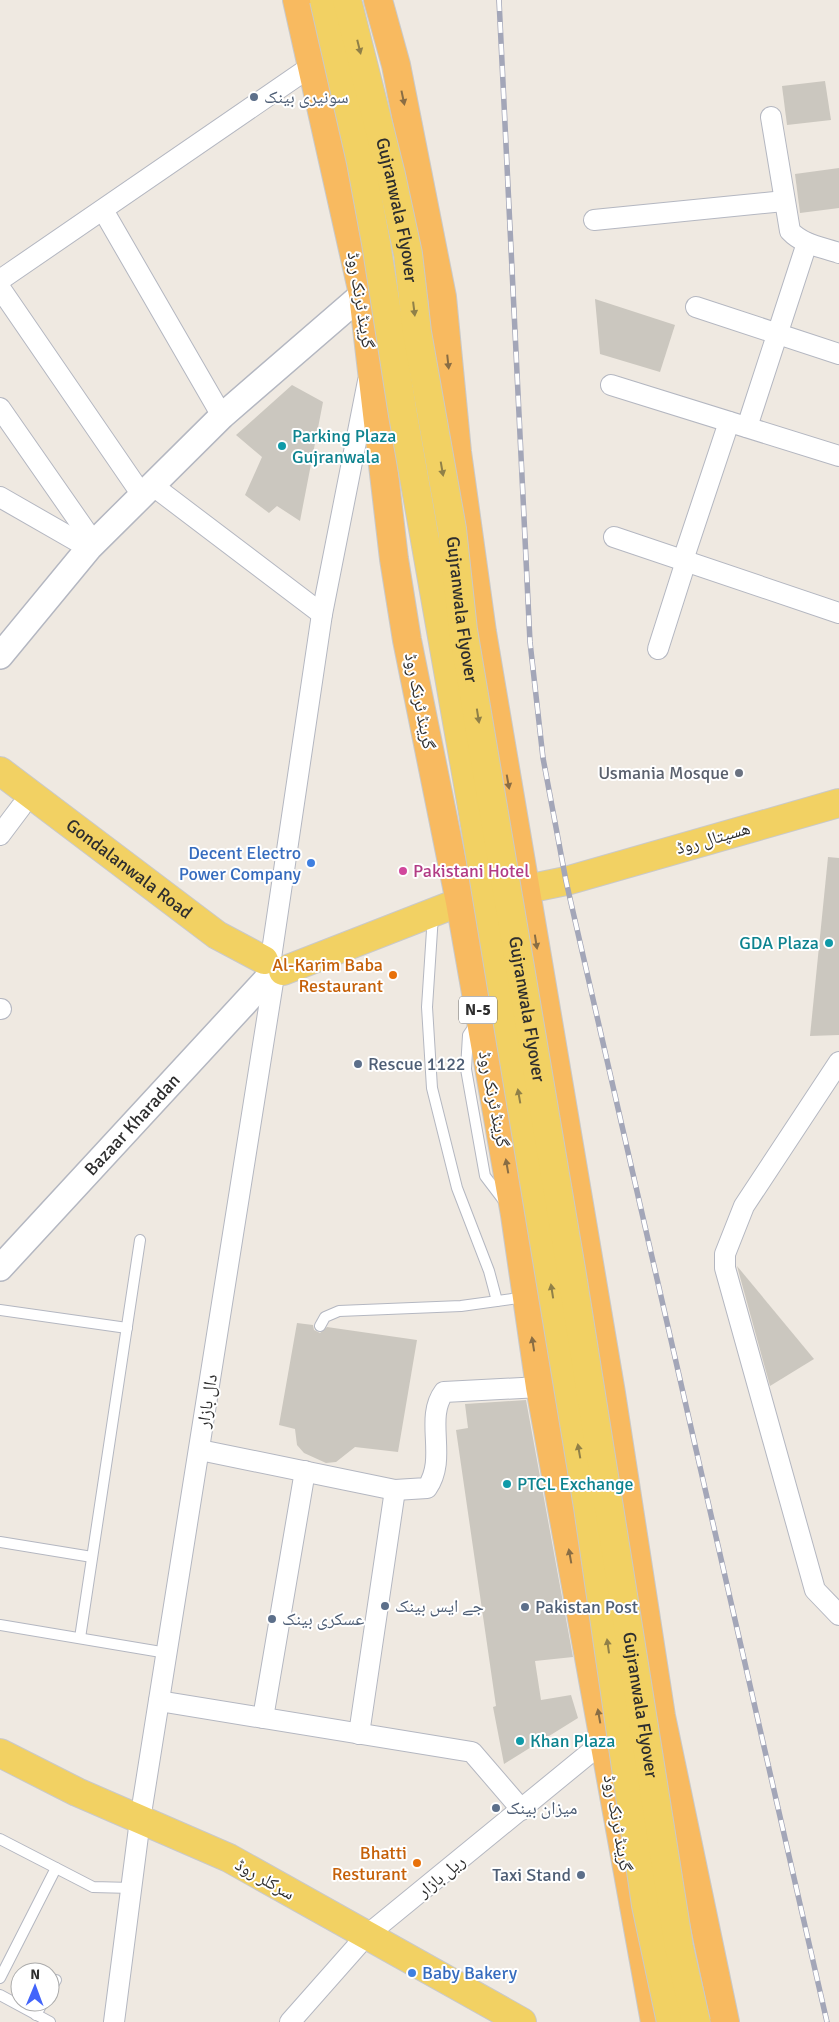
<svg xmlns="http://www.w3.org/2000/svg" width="839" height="2022" font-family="Signika,'Noto Naskh Arabic',sans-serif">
	<rect width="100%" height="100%" fill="#efe9e1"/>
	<g fill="#cbc7bf">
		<path d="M825,81L831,120L787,125L782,86Z"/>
		<path d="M839,168V208L800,213L795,174Z"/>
		<path d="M595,299L675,325L660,372L600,354Z"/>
		<path d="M292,385L323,402L300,521L277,506L269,513L245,495L262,457L236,435Z"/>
		<path d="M828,857L839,858V1035L810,1036Z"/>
		<path d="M737,1266L814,1359L770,1386Z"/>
		<path d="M297,1323L313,1325L314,1330L320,1333L327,1327L417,1340L398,1452L355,1447L336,1462L326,1463L304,1453L297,1445L295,1429L279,1425Z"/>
		<path d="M526,1400L573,1657L535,1661L541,1700L571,1695L578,1718L504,1764L493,1707L496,1706L456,1430L468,1428L465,1404Z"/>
	</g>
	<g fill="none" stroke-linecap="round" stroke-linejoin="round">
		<g stroke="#b4b7c1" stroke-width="12">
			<g id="service">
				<path d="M433,915L427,1007L432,1088L457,1188L489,1271L497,1301"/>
				<path d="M476,1023L468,1035L466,1069L485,1176L504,1201"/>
				<path d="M0,1310L127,1328"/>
				<path d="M320,1326L325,1317L339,1311L461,1306L526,1297"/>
				<path d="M0,1542L92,1557"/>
				<path d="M0,1625L167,1653"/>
				<path d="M80,1638L140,1240"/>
				<path d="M0,1839L93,1887L132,1888"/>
				<path d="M0,1978L56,1868"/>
				<path d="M50,1990L56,1980"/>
				<path d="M0,1995L50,2022"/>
				<path d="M36,2015L43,2002"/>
			</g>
		</g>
		<g stroke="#b4b7c1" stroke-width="22">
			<g id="minor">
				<path d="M771,117L790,231C803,245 822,247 839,253"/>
				<path d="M103,210L222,416"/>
				<path d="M594,220L784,201"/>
				<path d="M0,280L313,65"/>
				<path d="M0,288L142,495"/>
				<path d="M696,307L839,354"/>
				<path d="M611,385L839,456"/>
				<path d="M0,408L94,543"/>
				<path d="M747,427L807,243"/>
				<path d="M152,485L322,614"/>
				<path d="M0,497L89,548"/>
				<path d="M614,537L839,613"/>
				<path d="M683,560L729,422"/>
				<path d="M658,649L686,561"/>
				<path d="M0,835L21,807"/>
				<path d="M271,958L322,614L368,381"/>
				<path d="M0,1009H1"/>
				<path d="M839,1062L744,1206L725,1254V1268L815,1590L839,1615"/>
				<path d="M200,1450L395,1490L427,1488C448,1458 424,1419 444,1392L540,1387"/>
				<path d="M159,1701L472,1752L522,1810"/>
				<path d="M263,1718L305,1471"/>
				<path d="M359,1734L395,1490"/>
				<path d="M114,2022L140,1820L273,982"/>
				<path d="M290,2022L366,1936L603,1742"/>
			</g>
		</g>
		<g stroke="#b4b7c1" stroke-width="28">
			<g id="tertiary">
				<path d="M0,656L89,548L222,416L363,294"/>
				<path id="s1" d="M0,1268L265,981"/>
			</g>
		</g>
		<g stroke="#c9c9c9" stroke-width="30">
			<g id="primary">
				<path id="s2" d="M0,771L217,935L264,960"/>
				<path d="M527,889L566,881L839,803"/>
				<path d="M283,971L460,902"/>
				<path d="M0,1753L77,1792L229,1858L522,2022"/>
			</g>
		</g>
		<g stroke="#c9c9c9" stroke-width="30">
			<g id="trunk">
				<path d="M297,0L363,294L394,559L407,640L460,902L515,1215L540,1387L655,2022"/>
				<path d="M378,0L396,65L442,297L457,452L482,632L611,1393L661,1716L725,2022"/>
			</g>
		</g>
		<use href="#service" stroke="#fff" stroke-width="10"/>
		<use href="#minor" stroke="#fff" stroke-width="20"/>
		<use href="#tertiary" stroke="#fff" stroke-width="25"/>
		<use href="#primary" stroke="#f2d163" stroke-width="28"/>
		<use href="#trunk" stroke="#f8ba60" stroke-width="28"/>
		<g stroke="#a3a6b8" stroke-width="5.5">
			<path id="rail" d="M499,0L530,642L543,758L566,881L827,2022"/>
		</g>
		<use href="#rail" stroke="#fff" stroke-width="4" stroke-dasharray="11" stroke-linecap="butt"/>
		<g stroke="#c9c9c9" stroke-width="30" stroke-linecap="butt">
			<g id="primary-bridge">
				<path d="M324,0L361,162L376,243L403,415L472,807L588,1507L646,1905L671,2022"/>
				<path id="s3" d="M347,0L391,175L408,254L417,332L452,529L463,630L572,1275L679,1947L696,2022"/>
			</g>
		</g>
		<use href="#primary-bridge" stroke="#f2d163" stroke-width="28"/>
	</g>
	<defs><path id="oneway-solid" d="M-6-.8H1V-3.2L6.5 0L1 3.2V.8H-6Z" transform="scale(1.25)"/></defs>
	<g fill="#908048">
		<use href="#oneway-solid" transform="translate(359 47) rotate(76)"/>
		<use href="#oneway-solid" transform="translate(414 309) rotate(83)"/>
		<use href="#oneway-solid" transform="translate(442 469) rotate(80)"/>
		<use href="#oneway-solid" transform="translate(478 716) rotate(81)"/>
		<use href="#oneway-solid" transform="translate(519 1096) rotate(-100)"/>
		<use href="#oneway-solid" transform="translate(552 1291) rotate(-99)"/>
		<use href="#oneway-solid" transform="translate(579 1451) rotate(-100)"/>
		<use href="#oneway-solid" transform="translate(608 1646) rotate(-98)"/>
	</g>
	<g fill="#896d44">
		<use href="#oneway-solid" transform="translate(403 98) rotate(78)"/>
		<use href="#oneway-solid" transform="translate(448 362) rotate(84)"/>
		<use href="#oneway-solid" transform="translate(508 782) rotate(80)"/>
		<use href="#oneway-solid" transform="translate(536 942) rotate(81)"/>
		<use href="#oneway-solid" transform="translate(507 1166) rotate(-100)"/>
		<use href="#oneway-solid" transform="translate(533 1344) rotate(-99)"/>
		<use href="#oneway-solid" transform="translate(570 1556) rotate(-100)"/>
		<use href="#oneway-solid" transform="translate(599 1716) rotate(-100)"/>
	</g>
	<g fill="#5c6f8a" stroke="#fff" stroke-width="2">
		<circle cx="254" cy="97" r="5"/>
		<circle cx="358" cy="1064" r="5"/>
		<circle cx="385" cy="1606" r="5"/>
		<circle cx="525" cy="1607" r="5"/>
		<circle cx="272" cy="1619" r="5"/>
		<circle cx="496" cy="1808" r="5"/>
		<circle cx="581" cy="1875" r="5"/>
	</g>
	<g fill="#0f9aa8" stroke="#fff" stroke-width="2">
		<circle cx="282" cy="446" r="5"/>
		<circle cx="829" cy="943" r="5"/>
		<circle cx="507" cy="1484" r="5"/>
		<circle cx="520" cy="1741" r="5"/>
	</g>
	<circle fill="#6b7280" stroke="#fff" stroke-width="2" cx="739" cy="773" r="5"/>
	<g fill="#3f7fe0" stroke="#fff" stroke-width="2">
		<circle cx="311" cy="863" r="5"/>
		<circle cx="412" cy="1973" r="5"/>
	</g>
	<circle fill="#d1479c" stroke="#fff" stroke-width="2" cx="403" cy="871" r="5"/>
	<g fill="#e8710a" stroke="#fff" stroke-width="2">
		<circle cx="393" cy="975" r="5"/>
		<circle cx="417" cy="1863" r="5"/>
	</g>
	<g text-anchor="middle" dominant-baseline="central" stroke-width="4" stroke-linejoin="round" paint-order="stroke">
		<rect fill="#fff" stroke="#6d6d6d" stroke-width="1" x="459" y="996.5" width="38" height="27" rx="4"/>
		<g font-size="16" font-weight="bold" fill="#2e2e2e">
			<text x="478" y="1010">N-5</text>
		</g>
		<g font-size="18" fill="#4e5e75" stroke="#fff" text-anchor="start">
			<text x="264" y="97">سونیری بینک</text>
			<text x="368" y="1064">Rescue 1122</text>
			<text x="395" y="1606">جے ایس بینک</text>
			<text x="535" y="1607">Pakistan Post</text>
			<text x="282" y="1619">عسکری بینک</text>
			<text x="506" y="1808">میزان بینک</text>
			<text x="571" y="1875" text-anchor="end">Taxi Stand</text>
		</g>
		<g font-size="18" fill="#2e2e2e" stroke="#fff">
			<text stroke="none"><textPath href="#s3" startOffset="216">Gujranwala Flyover</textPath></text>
			<text transform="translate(361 300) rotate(81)">گرینڈ ٹرنک روڈ</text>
			<text stroke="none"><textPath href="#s3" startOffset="621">Gujranwala Flyover</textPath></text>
			<text transform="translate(420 701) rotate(79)">گرینڈ ٹرنک روڈ</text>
			<text transform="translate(713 838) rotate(-16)">ھسپتال روڈ</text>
			<text stroke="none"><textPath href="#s2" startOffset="162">Gondalanwala Road</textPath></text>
			<text stroke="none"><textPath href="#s3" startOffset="1026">Gujranwala Flyover</textPath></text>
			<text transform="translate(494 1099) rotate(79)">گرینڈ ٹرنک روڈ</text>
			<text stroke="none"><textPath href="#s1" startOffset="195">Bazaar Kharadan</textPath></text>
			<text transform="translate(207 1401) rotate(-81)">دال بازار</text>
			<text stroke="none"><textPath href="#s3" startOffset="1731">Gujranwala Flyover</textPath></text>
			<text transform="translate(618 1823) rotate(80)">گرینڈ ٹرنک روڈ</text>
			<text transform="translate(441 1876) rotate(-39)">ریل بازار</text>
			<text transform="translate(265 1879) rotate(30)">سرکلر روڈ</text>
		</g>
		<g font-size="18" fill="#0d838f" stroke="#fff" text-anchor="start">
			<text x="292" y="436">Parking Plaza<tspan x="292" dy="21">Gujranwala</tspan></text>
			<text x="819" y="943" text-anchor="end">GDA Plaza</text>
			<text x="517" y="1484">PTCL Exchange</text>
			<text x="530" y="1741">Khan Plaza</text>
		</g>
		<g font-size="18" fill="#5b616d" stroke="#fff" text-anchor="end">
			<text x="729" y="773">Usmania Mosque</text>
		</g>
		<g font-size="18" fill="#366cbe" stroke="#fff" text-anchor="end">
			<text x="301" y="853">Decent Electro<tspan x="301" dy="21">Power Company</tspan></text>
			<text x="422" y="1973" text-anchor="start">Baby Bakery</text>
		</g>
		<g font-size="18" fill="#b23c85" stroke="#fff" text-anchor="start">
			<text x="413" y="871">Pakistani Hotel</text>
		</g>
		<g font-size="18" fill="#c56008" stroke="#fff" text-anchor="end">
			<text x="383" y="965">Al-Karim Baba<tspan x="383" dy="21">Restaurant</tspan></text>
			<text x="407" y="1853">Bhatti<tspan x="407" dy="21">Resturant</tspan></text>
		</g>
	</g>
	<g transform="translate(35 1987) rotate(1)"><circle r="24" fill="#ffffff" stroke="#ababab"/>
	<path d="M0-4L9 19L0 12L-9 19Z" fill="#4264fb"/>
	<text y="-8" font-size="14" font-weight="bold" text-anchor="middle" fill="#2e2e2e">N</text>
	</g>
</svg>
